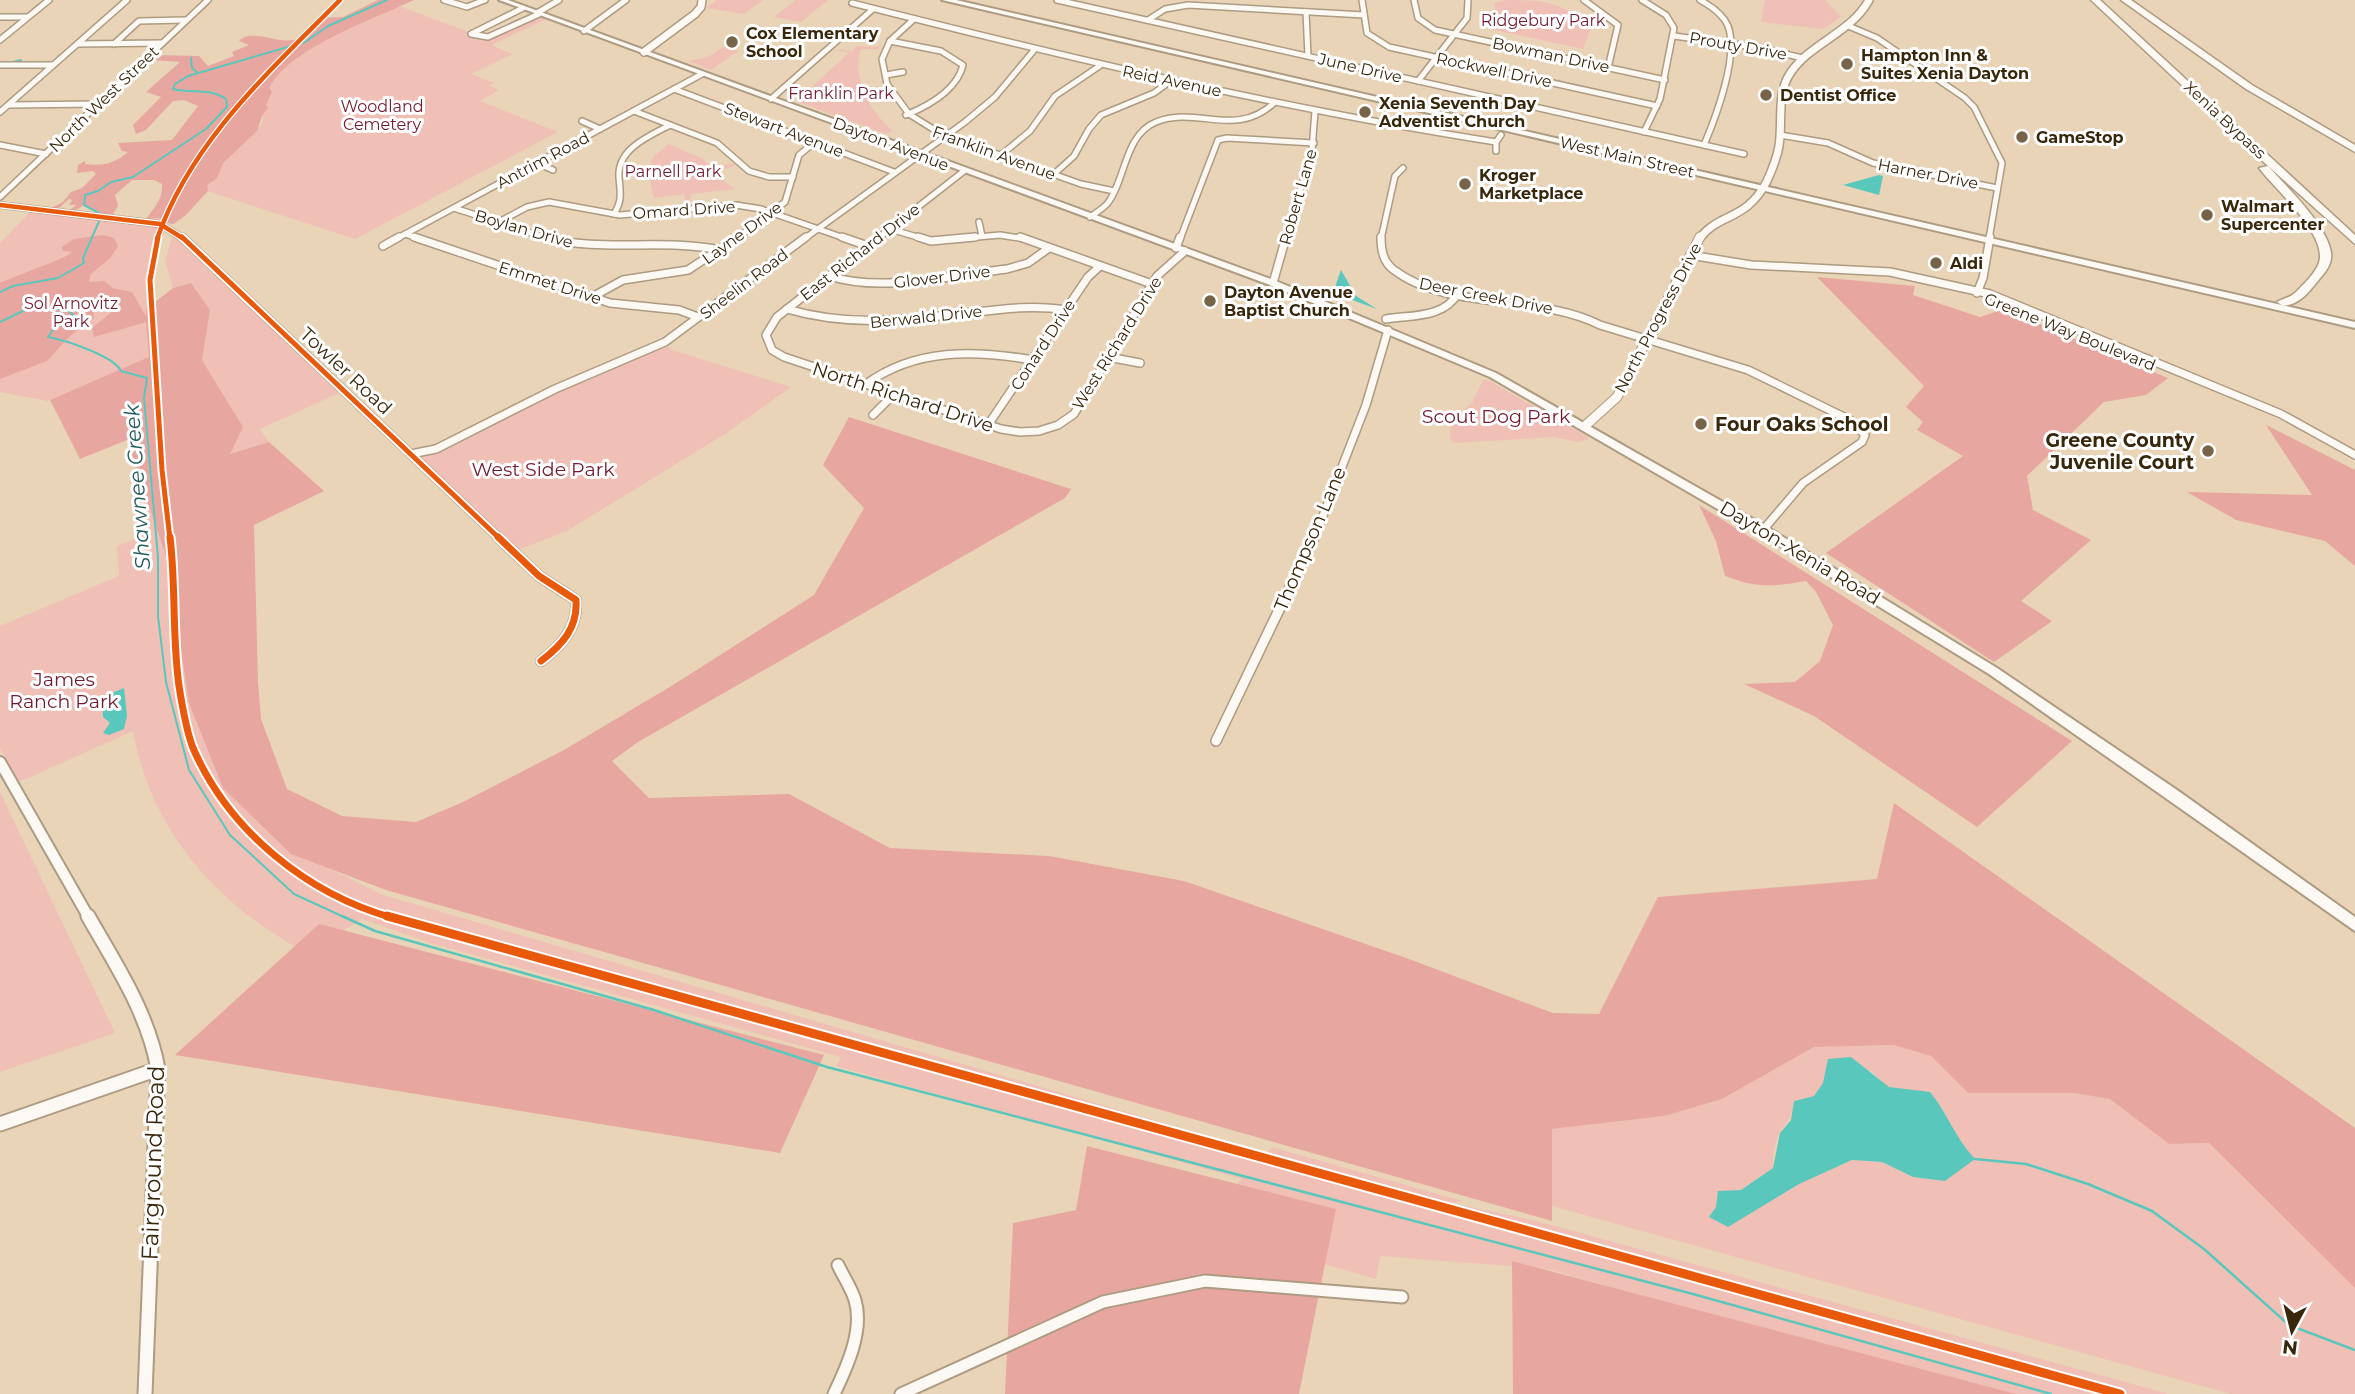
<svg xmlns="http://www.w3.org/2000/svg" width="2355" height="1394" font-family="Montserrat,sans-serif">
	<rect width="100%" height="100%" fill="#e9d4b8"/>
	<g fill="#f0bfb6" fill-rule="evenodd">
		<path d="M336,0H345L289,56L167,222L158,253L154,279L169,524L190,697L198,726L216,765L328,868L383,895L1267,1153L1272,1147L1462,1201L1450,1203L1533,1220L2169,1394H1994L1547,1269L1380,1256L1376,1279L1199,1228L1242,1179L836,1066L841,1057L434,944L362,919L307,953C217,905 151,832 133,731L19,782L0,748V626L119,576L117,546L134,539L135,433L146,360L47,401L0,392V243L30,212L155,226L162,208L267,73Z"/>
		<path d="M717,0H763L744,14L706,8Z"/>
		<path d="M796,0H828L801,22L774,17Z"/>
		<path d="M1506,0C1548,0 1557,2 1592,25L1583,49L1490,29L1497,19L1494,3Z"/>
		<path d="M1765,0H1825L1841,17L1823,29L1761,22Z"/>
		<path d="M391,3L469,32L466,35L483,41L541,15L549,18L491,45L512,54L471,74L494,83L489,86L499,90L480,101L558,132L355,239L195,187L262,124L265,85L294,57Z"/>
		<path d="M857,46L881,47L880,49H861C851,78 870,112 893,131L885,134L796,101L849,53L833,49L852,51Z"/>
		<path d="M723,47L738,51L711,70L689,61L708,57Z"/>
		<path d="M669,144L703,159L712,169L733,163L735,166L715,172L720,179L735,189L691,194L690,206H684L685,194L654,198L649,176L627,181L649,175L652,158Z"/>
		<path d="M173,234L339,393L260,429L269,442L229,454L243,427L202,360L210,310L191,283L173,288L165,261Z"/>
		<path d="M668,347L672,350L791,387L725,434L567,531L513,552L417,454L597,370Z"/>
		<path d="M1483,380H1488L1588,437V440L1577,442L1554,437L1454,443L1450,440L1451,421L1472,403Z"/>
		<path d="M0,792L115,1033L0,1072Z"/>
		<path d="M1894,1045L1931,1056L1968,1093H2074L2110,1099L2169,1144L2209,1143L2355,1288V1394H2231L1552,1206V1129L1664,1116L1722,1099L1814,1047ZM1870,1070L1889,1088L1930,1092C1948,1114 1955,1138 1974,1159L1944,1181L1913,1177L1882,1162L1852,1160L1799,1184L1710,1217L1728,1192L1741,1190L1773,1168C1773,1157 1774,1143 1780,1133C1789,1117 1791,1123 1794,1101L1814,1096L1823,1083Z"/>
	</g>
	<g fill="#e7a7a0">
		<path d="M378,0H414C369,21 290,48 269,88L272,92L266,105L268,108L262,116L257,131L223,163L217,178L207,185L208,191L185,216L173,224L162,222L163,218L146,219C154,207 163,200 162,184L154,180H132L115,195L118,206L112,216L101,215L100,212L84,205L73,212L69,211L76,205H69L72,200L69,199L57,210L49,209L63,202L71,192L82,188L96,174L93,171L77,173L78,165L85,161V164C103,166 114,164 128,152L122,151L118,143L172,140L198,106L184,100L173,101L146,130L136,134L133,125L161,97L146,92L180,62L152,60L155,55L199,56L208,66L234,56L232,52L249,45L239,41C253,27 280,47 299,38C306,35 313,24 319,18L343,17Z"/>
		<path d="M103,235L114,238L118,246L111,257L90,275L89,282L104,281L113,288L132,292L146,316V309L173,288L191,283L210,310L202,360L243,427L230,454L269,442L324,491L254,525L258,682L261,719L287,789L342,816L416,822L463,802L564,750L673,685L814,595L864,508L823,465L849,417L1071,489L1065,498L638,742L612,761L649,798L789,794L890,848L1049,856L1184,881L1409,959L1553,1013L1599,1014L1658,897L1877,879L1894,803L2355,1128V1288L2209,1143L2169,1144L2110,1099L2074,1093H1968L1931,1056L1894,1045L1814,1047L1722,1099L1664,1116L1552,1129V1221L386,890L291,854L223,788L189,703L168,562L127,440L80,459L50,400L149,357L146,322L94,337L92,328L113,311L109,303L98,301L93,308L94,318L70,336L47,361L0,379V283C12,277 68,258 72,252L63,251L62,247L74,239Z"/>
		<path d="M1817,277L1915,286L1913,295L1980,317L2004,309L2168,378L2146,395L2104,402L2027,476L2033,510L2091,540L2021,601L2052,621L1994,662L1826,553L1963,456L1917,430L1923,422L1906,407L1924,386Z"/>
		<path d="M2266,425L2355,470V566L2325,541L2236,520L2187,492L2312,495Z"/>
		<path d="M1699,505L2072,741L1977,827L1814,716L1744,684L1795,682L1820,661L1833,625L1816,592L1806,581C1772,587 1757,588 1725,576L1716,541Z"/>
		<path d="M319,924L824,1055L780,1153L175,1055Z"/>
		<path d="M1087,1146L1336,1209L1299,1394H1005L1013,1223L1076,1210Z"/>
		<path d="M1512,1261L2016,1394H1513Z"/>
	</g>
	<g fill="#5ac7bd">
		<path d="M1879,175L1883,176L1879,195L1843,185Z"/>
		<path d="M1341,270L1356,296L1377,309L1336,294V284Z"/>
		<path d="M124,688L127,716L124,729L109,735L103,733L110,723L103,717L102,697Z"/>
		<path d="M1851,1057L1889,1087L1930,1092C1948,1114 1955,1138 1975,1159L1945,1181L1913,1177L1882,1162L1852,1160L1799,1184L1728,1227L1709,1217L1716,1207L1718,1191L1741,1190L1773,1168L1780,1133L1791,1120L1794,1101L1814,1096L1823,1083L1828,1059Z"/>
	</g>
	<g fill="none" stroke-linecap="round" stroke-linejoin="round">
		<g stroke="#5ac7bd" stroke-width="2">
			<path d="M191,58L192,68L197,72"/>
			<path d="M13,62L21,60"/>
			<path d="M101,214L84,205L85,195L98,191L111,182L133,177L206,129L227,107L226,99C209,87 192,94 173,89L175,84L188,76L305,42L328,26L387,0"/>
			<path d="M0,292L13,286L58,278L84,263L83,258L100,219"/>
			<path d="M0,322L27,309H67L73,315L72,319L54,328L48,337C65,340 114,356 121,371L147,378L144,398L158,557V616L166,682L189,770L230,835L294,894L346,918"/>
		</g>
		<g stroke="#5ac7bd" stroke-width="2.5">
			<path d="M342,916L375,931L654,1010L827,1067L1693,1294L2051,1394"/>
			<path d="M1975,1159L2026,1164L2088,1184L2152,1211L2204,1249L2289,1325L2355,1350"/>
		</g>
		<g stroke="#ad9b82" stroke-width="8">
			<g id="minor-far3">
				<path d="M444,0L467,7L485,0"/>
				<path d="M1057,0L1744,154"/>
				<path d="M1362,0L1367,33L1389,47L1657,106"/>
				<path d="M1414,0L1418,18L1435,30L1665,80"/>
				<path d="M1584,0L1618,25L1608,68"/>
				<path d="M1642,0L1666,15L1674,28L1660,99L1644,132"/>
				<path d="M1700,0C1711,6 1723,14 1728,26C1739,56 1716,117 1704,145"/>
				<path d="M852,3C1065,57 1278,108 1496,142"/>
				<path d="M523,8L471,34L488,37L539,14"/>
				<path d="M1306,12L1308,56"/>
				<path d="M537,13L559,0"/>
				<path d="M0,17H27"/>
				<path d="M914,19L890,41L882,59L887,84L909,114L941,134L1081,184L1114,191"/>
				<path d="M1148,20L1165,9L1188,5L1364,15"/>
				<path d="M1846,25L1877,38L1965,98L1974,107L2002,163L1989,239"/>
				<path d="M584,31L626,0"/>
				<path d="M1674,36L1762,48L1802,58"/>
				<path d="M0,40L49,0"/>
				<path d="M890,41L941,51L963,65C957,90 928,106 906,115"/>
				<path d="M78,44L162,43"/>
				<path d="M114,44L139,21L186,20"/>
				<path d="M0,65H53"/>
				<path d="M886,75L903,72"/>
				<path d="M1418,81L1467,18L1468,0"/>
				<path d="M674,89L894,172"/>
				<path d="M771,99L873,9"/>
				<path d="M9,105L98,104"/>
				<path d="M634,111L717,143L749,171L769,177H793"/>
				<path d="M0,112L127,0"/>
				<path d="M582,121L600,129"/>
				<path d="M1780,135L1828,143L1873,163L1997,188"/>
				<path d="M0,145L46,154"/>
				<path d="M1496,151V142L1501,135"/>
				<path d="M1001,155L1030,131L1055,96L1101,65"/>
				<path d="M537,163L553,170"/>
				<path d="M1054,174L1074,156L1089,129L1101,115L1154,93L1169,82"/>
				<path d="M0,197L208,0"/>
				<path d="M0,205L160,224L184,239"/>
				<path d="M454,208L550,239"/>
				<path d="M614,214C623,199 620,193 619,177C617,149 649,136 670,125"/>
				<path d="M1090,217C1096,213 1102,209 1107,204C1126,180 1124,135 1156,122C1197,105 1235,139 1274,103"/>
				<path d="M499,222L527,207L549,202L620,215L736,205L761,209L847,239"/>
				<path d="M979,222L982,236"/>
				<path d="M890,229L924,239"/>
				<path d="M405,234L420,239"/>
				<path d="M396,239L702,74"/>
				<path d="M736,239L785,202L799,155L815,142"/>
				<path d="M804,239L965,122L995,97L1035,49"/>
				<path d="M877,239L964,171"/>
				<path d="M955,239L1000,235L1025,239"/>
				<path d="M1180,239L1218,140L1227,138L1314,143"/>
				<path d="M1286,239L1312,150L1315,111"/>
				<path d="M1381,239L1395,176L1403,168"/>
			</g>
		</g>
		<g stroke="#ad9b82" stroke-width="10">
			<g id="minor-far2">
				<path d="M182,237L500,539"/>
				<path d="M414,237L610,303L679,310L698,317"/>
				<path d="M543,237C602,253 661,238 720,250"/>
				<path d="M842,237L868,246"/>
				<path d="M879,237L777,317L766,335L772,350L784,357L1001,429L1020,432L1039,431L1058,425L1074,414L1157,276L1185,251"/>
				<path d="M918,237L931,241L975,237"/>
				<path d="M1020,237L1152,284"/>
				<path d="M1381,237C1381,250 1383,262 1394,270C1448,311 1540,294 1600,325L1748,370L1850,420L1865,435L1862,442L1803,483L1763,530"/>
				<path d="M383,246L399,237"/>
				<path d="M1176,248L1180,237"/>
				<path d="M1690,255L1751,265L1890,272L1990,294L2281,414L2355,455"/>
				<path d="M830,276C880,293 954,275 1007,269L1028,263L1049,248"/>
				<path d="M1273,283L1286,237"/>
				<path d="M1977,293L1983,278L1990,237"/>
				<path d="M592,297L623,280L688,270L738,237"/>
				<path d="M787,309C845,326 899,321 958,314C995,310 1030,304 1066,310"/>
				<path d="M1386,319C1411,315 1445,318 1458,293"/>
				<path d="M1108,357L1140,363"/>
				<path d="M866,384C916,348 974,350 1033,360"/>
				<path d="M873,415L894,394"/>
				<path d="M988,425L1088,277L1099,267"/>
				<path d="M411,454L436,449L555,389L665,342L806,237"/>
				<path d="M1314,539L1366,405L1388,330"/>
			</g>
		</g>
		<g stroke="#ad9b82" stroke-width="12">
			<g id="minor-far1">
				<path d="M498,537L539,576L576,600C578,628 562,645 541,661"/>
				<path d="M1216,741L1314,537"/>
			</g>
		</g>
		<g stroke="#ad9b82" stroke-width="15">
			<g id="minor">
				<path d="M834,1394C847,1367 864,1330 855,1300C851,1287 843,1276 838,1265"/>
				<path d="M901,1394L1103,1302L1205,1281L1402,1297"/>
			</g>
		</g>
		<g stroke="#ad9b82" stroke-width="10">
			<g id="tertiary-far3">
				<path d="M644,52L695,14L701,7L702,0"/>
				<path d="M1699,239C1719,212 1746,222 1767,181C1772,170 1777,158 1779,146C1783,121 1776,93 1791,72C1812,42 1851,33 1869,0"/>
			</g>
		</g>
		<g stroke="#ad9b82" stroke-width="11">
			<path id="tertiary-far2" d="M1585,426L1617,397L1700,237"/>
		</g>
		<g stroke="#ad9b82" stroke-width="14">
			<path id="tertiary-far1" d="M0,762L89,918"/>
		</g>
		<g stroke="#ad9b82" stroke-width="17">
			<g id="tertiary">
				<path d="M88,916C116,965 148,1013 158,1069L145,1394"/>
				<path d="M0,1124L158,1069"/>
			</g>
		</g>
		<g stroke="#ad9b82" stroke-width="4">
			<path id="secondary" d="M499,0H508L1276,281L1496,373L1767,527L1997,668L2177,790L2355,917V931L1989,674L1759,533L1490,377L1270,285Z"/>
		</g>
		<g stroke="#ad9b82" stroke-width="4">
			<path id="primary" d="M942,0H956L2355,322V328Z"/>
		</g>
		<g stroke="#ad9b82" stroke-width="3">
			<g id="motorway">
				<path d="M2091,0H2100L2355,235V244L2268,166C2285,185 2335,233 2331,259C2330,267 2323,275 2317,282C2307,294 2300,304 2283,306L2277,302C2283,298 2290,298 2296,292C2304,284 2320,269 2320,257C2321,229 2275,189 2259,168L2268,166Z"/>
				<path d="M2121,0H2131L2252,85L2355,145V152L2246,89Z"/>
			</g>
		</g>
		<use href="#minor-far3" stroke="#fcf9f4" stroke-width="5"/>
		<use href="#minor-far2" stroke="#fcf9f4" stroke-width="7"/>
		<use href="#minor-far1" stroke="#fcf9f4" stroke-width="9"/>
		<use href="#minor" stroke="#fcf9f4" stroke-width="11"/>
		<use href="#tertiary-far3" stroke="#fcf9f4" stroke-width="7"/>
		<use href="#tertiary-far2" stroke="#fcf9f4" stroke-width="9"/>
		<use href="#tertiary-far1" stroke="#fcf9f4" stroke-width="10"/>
		<use href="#tertiary" stroke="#fcf9f4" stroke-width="13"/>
		<use href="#secondary" fill="#fcf9f4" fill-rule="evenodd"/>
		<use href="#primary" fill="#fcf9f4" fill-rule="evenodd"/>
		<use href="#motorway" fill="#fcf9f4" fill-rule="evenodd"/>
		<g stroke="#fff" stroke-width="7">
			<g id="cycleway-far3">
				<path d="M0,205L160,224L184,239"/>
				<path d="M157,239C191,141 269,72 340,0"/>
			</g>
		</g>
		<g stroke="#fff" stroke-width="9">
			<g id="cycleway-far2">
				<path d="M158,237L150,280L162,470L170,539"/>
				<path d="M182,237L500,539"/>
			</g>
		</g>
		<g stroke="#fff" stroke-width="11">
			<g id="cycleway-far1">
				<path d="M170,537C176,586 172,637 179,686C182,705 186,730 193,748C229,831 307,894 393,918"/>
				<path d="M498,537L539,576L576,600C578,628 562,645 541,661"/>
			</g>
		</g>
		<g stroke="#fff" stroke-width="13">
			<path id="cycleway" d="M387,916L2120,1394"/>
		</g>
		<use href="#cycleway-far3" stroke="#e8590c" stroke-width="4.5"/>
		<use href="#cycleway-far2" stroke="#e8590c" stroke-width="5"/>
		<use href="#cycleway-far1" stroke="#e8590c" stroke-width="7"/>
		<use href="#cycleway" stroke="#e8590c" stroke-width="9"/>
	</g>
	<g fill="#776448" stroke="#fff" stroke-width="2.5">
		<circle cx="732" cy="42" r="7"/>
		<circle cx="1847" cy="64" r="7"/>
		<circle cx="1766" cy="95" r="7"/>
		<circle cx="1365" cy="112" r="7"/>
		<circle cx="2022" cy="137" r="7"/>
		<circle cx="1465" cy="184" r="7"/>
		<circle cx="2207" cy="215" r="7"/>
		<circle cx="1936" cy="263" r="7"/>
		<circle cx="1210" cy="301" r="7"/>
		<circle cx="1701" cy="424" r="7"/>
		<circle cx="2208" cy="451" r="7"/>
	</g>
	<g text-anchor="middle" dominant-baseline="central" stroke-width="6" stroke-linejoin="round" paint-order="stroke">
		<g font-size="16" fill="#731a2d" stroke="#fff">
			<text x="1543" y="20">Ridgebury Park</text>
			<text x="841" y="93">Franklin Park</text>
			<text x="382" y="106">Woodland<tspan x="382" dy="18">Cemetery</tspan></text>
			<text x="673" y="171">Parnell Park</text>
			<text x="71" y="303">Sol Arnovitz<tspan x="71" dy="18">Park</tspan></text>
		</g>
		<g font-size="16" font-weight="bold" fill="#39270c" stroke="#fff" text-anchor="start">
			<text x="746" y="33">Cox Elementary<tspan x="746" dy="18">School</tspan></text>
			<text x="1861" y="55">Hampton Inn &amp;<tspan x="1861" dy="18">Suites Xenia Dayton</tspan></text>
			<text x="1780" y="95">Dentist Office</text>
			<text x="1379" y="103">Xenia Seventh Day<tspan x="1379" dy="18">Adventist Church</tspan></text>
			<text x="2036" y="137">GameStop</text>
			<text x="1479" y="175">Kroger<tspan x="1479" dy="18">Marketplace</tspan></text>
			<text x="2221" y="206">Walmart<tspan x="2221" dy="18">Supercenter</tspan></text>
			<text x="1950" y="263">Aldi</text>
			<text x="1224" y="292">Dayton Avenue<tspan x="1224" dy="18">Baptist Church</tspan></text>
		</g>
		<g font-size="16" fill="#39270c" stroke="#fff">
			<text transform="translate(1738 46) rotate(10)">Prouty Drive</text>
			<text transform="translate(1551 55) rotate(12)">Bowman Drive</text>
			<text transform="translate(1360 68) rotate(13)">June Drive</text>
			<text transform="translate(1494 70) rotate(12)">Rockwell Drive</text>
			<text transform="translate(1172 81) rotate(12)">Reid Avenue</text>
			<text transform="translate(104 99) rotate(-44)">North West Street</text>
			<text transform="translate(2225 120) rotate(43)">Xenia Bypass</text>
			<text transform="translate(784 130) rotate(21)">Stewart Avenue</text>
			<text transform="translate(891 144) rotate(21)">Dayton Avenue</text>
			<text transform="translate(994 153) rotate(20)">Franklin Avenue</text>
			<text transform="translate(1627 157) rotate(13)">West Main Street</text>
			<text transform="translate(543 160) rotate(-28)">Antrim Road</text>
			<text transform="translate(1928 174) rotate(11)">Harner Drive</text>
			<text transform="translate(1298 197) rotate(-74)">Robert Lane</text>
			<text transform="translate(684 210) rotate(-4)">Omard Drive</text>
			<text transform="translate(524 229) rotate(16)">Boylan Drive</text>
			<text transform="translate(742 233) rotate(-36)">Layne Drive</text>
			<text transform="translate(860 252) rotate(-38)">East Richard Drive</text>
			<text transform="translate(942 277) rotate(-7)">Glover Drive</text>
			<text transform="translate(550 283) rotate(18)">Emmet Drive</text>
			<text transform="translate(744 284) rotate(-37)">Sheelin Road</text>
			<text transform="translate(1486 296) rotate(11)">Deer Creek Drive</text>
			<text transform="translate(926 317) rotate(-6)">Berwald Drive</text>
			<text transform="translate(1658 318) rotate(-62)">North Progress Drive</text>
			<text transform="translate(2070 332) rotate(22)">Greene Way Boulevard</text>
			<text transform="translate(1117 343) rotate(-58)">West Richard Drive</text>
			<text transform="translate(1043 345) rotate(-57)">Conard Drive</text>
		</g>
		<g font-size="19" fill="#39270c" stroke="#fff">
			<text transform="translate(346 371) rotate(43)">Towler Road</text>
			<text transform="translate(903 397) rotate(18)">North Richard Drive</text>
			<text transform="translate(1310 539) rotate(-67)">Thompson Lane</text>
			<text transform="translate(1800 553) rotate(31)">Dayton-Xenia Road</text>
		</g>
		<g font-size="19" fill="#731a2d" stroke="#fff">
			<text x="1496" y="416">Scout Dog Park</text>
			<text x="543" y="469">West Side Park</text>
			<text x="64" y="679">James<tspan x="64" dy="22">Ranch Park</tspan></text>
		</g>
		<g font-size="19" font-weight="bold" fill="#39270c" stroke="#fff" text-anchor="start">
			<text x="1715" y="424">Four Oaks School</text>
			<text x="2194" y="440" text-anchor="end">Greene County<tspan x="2194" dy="22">Juvenile Court</tspan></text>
		</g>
		<g font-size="21" font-style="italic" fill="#225d5c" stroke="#fff">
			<text transform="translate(137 487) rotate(-94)">Shawnee Creek</text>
		</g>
		<g font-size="23" fill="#39270c" stroke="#fff">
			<text transform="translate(153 1163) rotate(-88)">Fairground Road</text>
		</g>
	</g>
	<g transform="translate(2292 1331) rotate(187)" stroke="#ffffff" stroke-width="5" paint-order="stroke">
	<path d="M0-5L12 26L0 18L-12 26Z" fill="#39270c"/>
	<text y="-10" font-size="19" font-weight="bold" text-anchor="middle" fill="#39270c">N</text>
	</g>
</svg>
